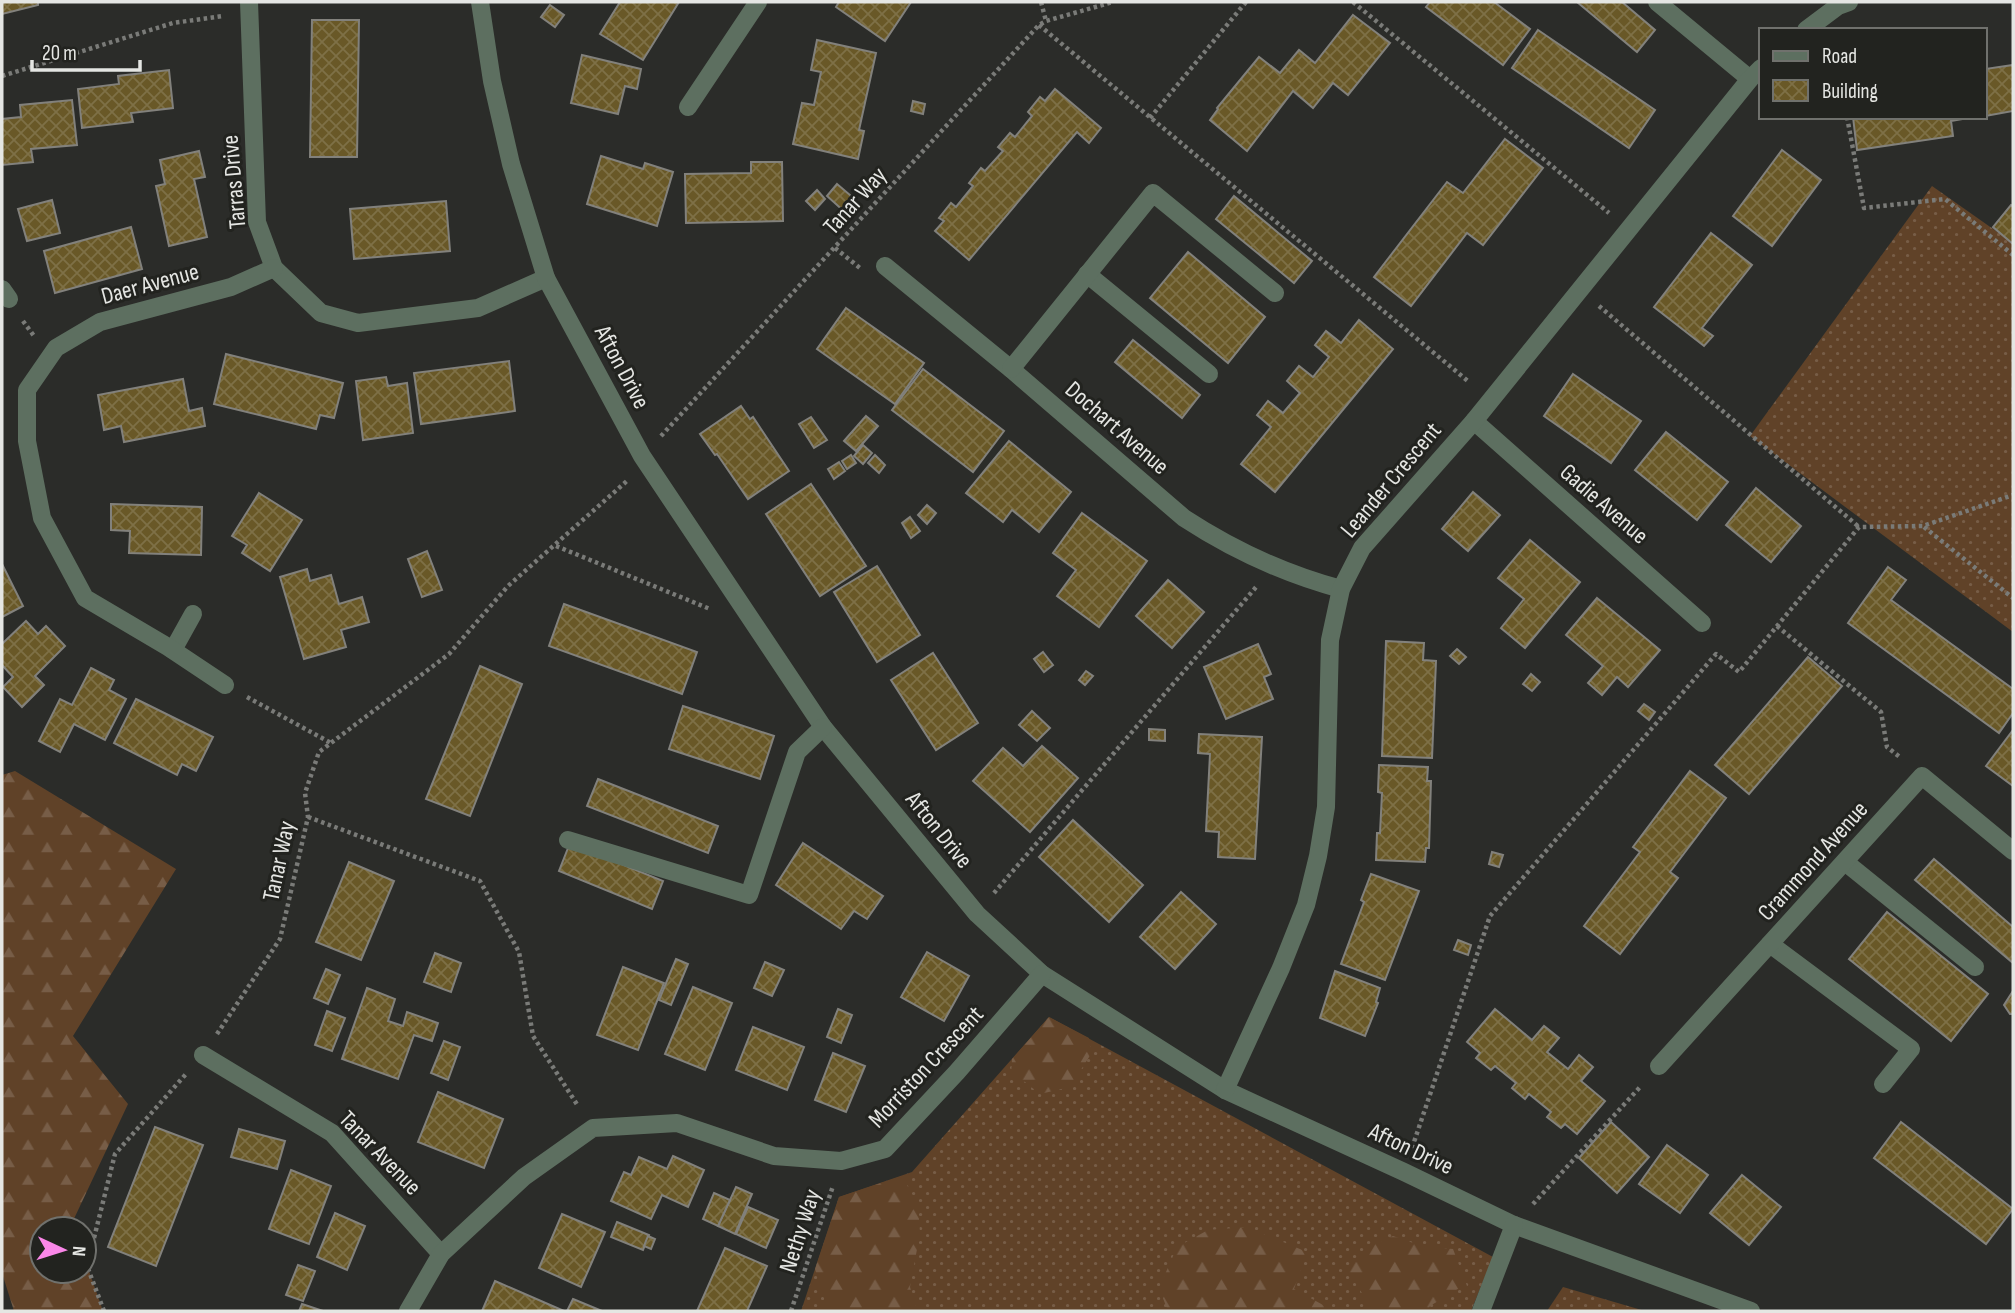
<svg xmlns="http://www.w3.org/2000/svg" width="2015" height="1313" font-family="'Sofia Sans Condensed',sans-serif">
	<defs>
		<pattern id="grass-dots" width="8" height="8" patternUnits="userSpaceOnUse" patternTransform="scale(1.75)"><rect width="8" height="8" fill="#604228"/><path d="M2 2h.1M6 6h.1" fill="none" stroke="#775d47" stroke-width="1.8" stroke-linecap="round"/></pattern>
		<pattern id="forest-firs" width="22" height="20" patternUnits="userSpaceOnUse" patternTransform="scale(1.75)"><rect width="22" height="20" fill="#604228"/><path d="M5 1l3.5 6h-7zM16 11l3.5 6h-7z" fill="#775d47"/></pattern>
		<pattern id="building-cross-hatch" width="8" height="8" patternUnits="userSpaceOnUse" patternTransform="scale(1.75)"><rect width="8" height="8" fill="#695827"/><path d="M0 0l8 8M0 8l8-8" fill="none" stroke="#7e7046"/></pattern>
	</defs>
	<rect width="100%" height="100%" fill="#2b2c29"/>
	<g fill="url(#grass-dots)">
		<path d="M1932,186L2013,243V632L1750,436Z"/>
		<path d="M1049,1017L1493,1257L1471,1311H801L839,1197L912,1172Z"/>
		<path d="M1563,1287L1645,1311H1547Z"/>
	</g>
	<g fill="url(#forest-firs)">
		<path d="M15,771L176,869L73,1036L128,1104L72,1223L74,1229H42V1271H84V1257L103,1311H14L2,1273V775Z"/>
		<path d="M1049,1017L1089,1038L1091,1054L1070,1087L1040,1094L1025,1082L1011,1076L1012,1059Z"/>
		<path d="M902,1176L918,1205L920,1233L910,1287L917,1311H828L815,1269L839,1197Z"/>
		<path d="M1247,1227L1307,1252L1294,1289L1334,1311H1168L1159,1288L1177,1247L1208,1230Z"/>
		<path d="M1393,1236L1422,1246L1453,1249L1467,1286L1461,1287L1430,1306L1427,1311H1358L1370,1306L1348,1271L1368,1247Z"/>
	</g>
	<g fill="url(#building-cross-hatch)" stroke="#82817c" stroke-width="2">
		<path d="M2,2H38V5L2,14Z"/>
		<path d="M620,2H679L643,60L600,34Z"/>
		<path d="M839,2H911L885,41L836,7Z"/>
		<path d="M1430,2H1494L1530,29L1503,65L1426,7Z"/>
		<path d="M1577,2H1622L1655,30L1637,52Z"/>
		<path d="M550,5L564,15L555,27L541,17Z"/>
		<path d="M1353,15L1390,43L1348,95L1333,83L1313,108L1293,91L1247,151L1210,120L1218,109L1217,108L1259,57L1280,73L1299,50L1315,63Z"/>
		<path d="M312,20H359L357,157H310Z"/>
		<path d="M1538,30L1655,110L1629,148L1512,68Z"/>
		<path d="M817,40L876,53L859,130L864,131L858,159L793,144L802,103L814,105L821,72L811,70Z"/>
		<path d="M582,55L641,69L637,89L625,86L618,114L571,103Z"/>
		<path d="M2013,65V111L1985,116V69Z"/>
		<path d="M169,70L173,108L131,113L133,122L82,128L78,89L119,84L118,76Z"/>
		<path d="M1055,89L1101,128L1089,143L1077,132L969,260L935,231L944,221L939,218L951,203L956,207L973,186L969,183L981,168L985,171L1003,151L998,147L1010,133L1015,137L1032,116L1028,112L1040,97L1045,101Z"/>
		<path d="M72,100L77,145L31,149L33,162L2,165V119L21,117L20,105Z"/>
		<path d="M913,101L925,104L923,114L911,111Z"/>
		<path d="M1853,117H1974L1951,121L1953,136L1857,150Z"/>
		<path d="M1505,139L1543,168L1483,245L1467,233L1411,306L1374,277L1447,182L1463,193Z"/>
		<path d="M1782,150L1821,180L1772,246L1733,216Z"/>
		<path d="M199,151L205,177L194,179L207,237L169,246L156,186L165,184L160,160Z"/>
		<path d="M601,156L643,169L645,163L673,172L657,226L587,204Z"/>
		<path d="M751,162H782L783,221L686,223L685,174L751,173Z"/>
		<path d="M837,184L857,201L846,213L827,196Z"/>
		<path d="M817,190L825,199L815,210L806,201Z"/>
		<path d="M1234,196L1312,261L1294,283L1216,219Z"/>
		<path d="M52,200L60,233L27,241L18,209Z"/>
		<path d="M446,201L450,251L354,259L350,209Z"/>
		<path d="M2011,205L2013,206V244L1993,227Z"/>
		<path d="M131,227L142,269L55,293L44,251Z"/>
		<path d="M1711,233L1752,265L1702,328L1713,336L1704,346L1654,307Z"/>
		<path d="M1188,252L1265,317L1228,363L1150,298Z"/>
		<path d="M846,308L924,363L895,404L817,349Z"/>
		<path d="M1359,320L1393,349L1275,492L1241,464L1271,427L1257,415L1268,401L1283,413L1300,393L1287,381L1299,366L1313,377L1329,357L1315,345L1326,331L1341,343Z"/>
		<path d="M1133,340L1200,395L1182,418L1115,362Z"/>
		<path d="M226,354L343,383L334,418L320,415L316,429L214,404Z"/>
		<path d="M509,361L515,411L421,424L414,373Z"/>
		<path d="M923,369L1004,431L973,472L892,410Z"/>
		<path d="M1573,374L1641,421L1611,463L1544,416Z"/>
		<path d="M386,377L388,386L407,383L413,433L363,440L356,381Z"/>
		<path d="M183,379L189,411L202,408L205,426L124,442L121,426L104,430L98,395Z"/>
		<path d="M741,406L750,419L753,417L789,471L748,499L717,454L715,455L700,434Z"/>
		<path d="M866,416L878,426L856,451L844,441Z"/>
		<path d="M811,417L827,440L814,448L799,424Z"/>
		<path d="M1666,432L1728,482L1697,520L1635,470Z"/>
		<path d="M1009,441L1071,492L1039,532L1012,510L1003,522L966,493Z"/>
		<path d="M863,445L872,453L863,464L854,456Z"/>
		<path d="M851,455L856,463L847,469L842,461Z"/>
		<path d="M875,455L885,465L879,473L868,463Z"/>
		<path d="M839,462L845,471L834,479L828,469Z"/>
		<path d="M811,484L866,566L820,596L766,514Z"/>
		<path d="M1756,488L1801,526L1771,562L1726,525Z"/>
		<path d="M1473,492L1500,515L1468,551L1442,529Z"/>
		<path d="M259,493L302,520L270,571L242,553L247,545L232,536Z"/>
		<path d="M111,504L202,507L201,555L129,553L130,531L111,530Z"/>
		<path d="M927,505L936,513L927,524L918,515Z"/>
		<path d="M1082,513L1147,561L1099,627L1057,596L1076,570L1053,553Z"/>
		<path d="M910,517L920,531L911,538L902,523Z"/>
		<path d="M1530,540L1580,582L1525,648L1501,628L1524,599L1498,578Z"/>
		<path d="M427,551L442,590L422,597L408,559Z"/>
		<path d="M2,564L23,606L2,617Z"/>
		<path d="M877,566L920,635L877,662L834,592Z"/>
		<path d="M1888,567L1906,580L1891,600L2013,689V713L1999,733L1848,623Z"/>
		<path d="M307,569L310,581L331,575L339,604L362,597L369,622L341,630L346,647L304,659L280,577Z"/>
		<path d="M1168,580L1204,612L1172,648L1136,616Z"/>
		<path d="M1597,598L1660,650L1628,687L1617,677L1602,695L1588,683L1603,666L1566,635Z"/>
		<path d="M564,604L697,652L682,694L549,646Z"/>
		<path d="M26,621L38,634L46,626L65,646L35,676L44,685L22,707L3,687L13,677L2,665V644Z"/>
		<path d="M1386,641L1424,643L1423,660L1436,661L1432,758L1382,756Z"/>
		<path d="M1258,644L1271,674L1264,677L1273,699L1226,719L1204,667Z"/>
		<path d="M1457,649L1466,657L1459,664L1450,656Z"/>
		<path d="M1043,652L1053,665L1044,672L1034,659Z"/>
		<path d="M933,653L978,723L936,750L891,680Z"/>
		<path d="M1808,657L1842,686L1749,794L1715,765Z"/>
		<path d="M480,666L522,684L470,816L426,799Z"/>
		<path d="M91,668L114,680L109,690L126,699L105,740L74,724L60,752L39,741L60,699L72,705Z"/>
		<path d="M1086,671L1093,676L1085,685L1079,680Z"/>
		<path d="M1531,674L1540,682L1532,691L1523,684Z"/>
		<path d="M136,699L213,737L196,771L182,764L177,775L114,743Z"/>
		<path d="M1644,704L1655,712L1649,720L1638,711Z"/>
		<path d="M683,706L774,736L760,779L669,749Z"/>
		<path d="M1032,711L1050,728L1037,741L1019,725Z"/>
		<path d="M1149,729L1165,730V741L1149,740Z"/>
		<path d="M2013,730V786L1986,766Z"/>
		<path d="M1199,734L1262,737L1255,859L1218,857L1219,832L1206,831L1210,754L1198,753Z"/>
		<path d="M1042,746L1078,778L1030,832L973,781L1003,748L1023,766Z"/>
		<path d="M1379,765L1428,767L1427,781H1431L1429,848H1426L1425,862L1376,860L1377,833H1380L1382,793L1378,792Z"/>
		<path d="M1690,771L1726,798L1670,872L1678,878L1620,954L1584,926L1640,852L1633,847Z"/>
		<path d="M598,779L718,826L708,853L587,806Z"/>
		<path d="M1073,820L1143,885L1109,922L1039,857Z"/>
		<path d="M570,843L663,881L652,909L559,871Z"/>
		<path d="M803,843L883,896L867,919L854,911L841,929L776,885Z"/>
		<path d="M1492,852L1503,855L1499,867L1489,864Z"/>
		<path d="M1934,859L2013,927V963L1915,880Z"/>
		<path d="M349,862L394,881L361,960L316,942Z"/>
		<path d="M1371,874L1419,891L1385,980L1341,964L1364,902L1361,900Z"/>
		<path d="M1181,892L1216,924L1175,969L1140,937Z"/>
		<path d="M1887,912L1988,994L1951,1041L1849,959Z"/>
		<path d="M1458,940L1471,945L1468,955L1454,950Z"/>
		<path d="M927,952L969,976L944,1021L901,997Z"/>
		<path d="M435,953L461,963L451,992L424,982Z"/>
		<path d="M676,959L688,964L671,1005L659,1000Z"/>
		<path d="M765,962L784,970L772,996L754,988Z"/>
		<path d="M623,967L664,983L638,1050L597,1035Z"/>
		<path d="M326,969L340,975L328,1004L314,998Z"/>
		<path d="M1335,971L1380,988L1376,1002L1378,1003L1365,1036L1320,1018Z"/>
		<path d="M693,987L732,1003L705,1070L665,1054Z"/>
		<path d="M367,988L395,999L388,1021L403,1026L407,1012L438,1023L432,1041L414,1035L398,1079L342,1059Z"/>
		<path d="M2013,991V1014H2010L2004,1005Z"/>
		<path d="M838,1009L852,1015L841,1043L827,1037Z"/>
		<path d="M1495,1009L1532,1040L1544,1026L1559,1038L1547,1052L1568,1069L1579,1055L1593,1067L1581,1081L1605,1101L1577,1134L1565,1124L1561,1128L1547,1117L1551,1112L1529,1094L1525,1099L1512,1088L1516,1083L1495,1066L1491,1070L1476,1058L1480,1053L1467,1042Z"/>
		<path d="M327,1011L345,1018L332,1051L315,1045Z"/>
		<path d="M753,1027L804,1047L787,1090L736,1070Z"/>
		<path d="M444,1041L460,1047L448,1080L431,1073Z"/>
		<path d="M833,1053L865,1066L846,1112L815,1100Z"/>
		<path d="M438,1092L503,1119L484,1168L418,1142Z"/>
		<path d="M1611,1122L1649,1157L1617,1193L1579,1158Z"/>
		<path d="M1901,1122L2013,1209L1986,1244L1874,1158Z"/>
		<path d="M155,1127L203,1145L156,1266L108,1247Z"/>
		<path d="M239,1129L285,1141L277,1169L231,1157Z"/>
		<path d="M1667,1145L1708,1175L1680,1213L1639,1184Z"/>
		<path d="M673,1156L704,1170L688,1207L662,1195L651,1219L611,1201L624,1172L631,1175L639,1157L667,1169Z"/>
		<path d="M291,1170L331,1186L309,1244L269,1229Z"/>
		<path d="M1742,1175L1781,1207L1749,1245L1710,1213Z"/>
		<path d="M736,1187L752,1194L735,1234L718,1226Z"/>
		<path d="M714,1193L730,1200L718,1226L703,1219Z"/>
		<path d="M748,1207L778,1220L766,1248L736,1234Z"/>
		<path d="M335,1213L365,1226L347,1270L317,1257Z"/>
		<path d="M562,1214L605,1232L581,1287L539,1268Z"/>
		<path d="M617,1222L649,1235L643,1250L611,1237Z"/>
		<path d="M648,1236L655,1239L651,1249L644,1246Z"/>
		<path d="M725,1248L767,1266L747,1311H697Z"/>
		<path d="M298,1265L315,1271L303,1301L286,1295Z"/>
		<path d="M495,1281L564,1311H482Z"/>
		<path d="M573,1299L602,1311H567Z"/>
		<path d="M302,1304L323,1311H299Z"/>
	</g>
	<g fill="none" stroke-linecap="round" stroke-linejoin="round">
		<g stroke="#7a7b78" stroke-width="4.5" stroke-dasharray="3.5 3.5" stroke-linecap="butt">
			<path d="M1041,2L1046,21"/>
			<path d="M1353,2L1609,213"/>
			<path d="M1039,25L1469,382"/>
			<path d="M2,76L173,23L223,16"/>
			<path d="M1847,117L1864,208L1945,199L2013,255"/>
			<path d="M1150,118L1246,2"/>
			<path d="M835,248L860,268"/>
			<path d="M1599,306L1859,527"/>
			<path d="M23,321L34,336"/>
			<path d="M661,436L1039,25L1046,21L1113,2"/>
			<path d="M1924,527L2013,598"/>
			<path d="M556,546L710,609"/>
			<path d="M1777,626L1881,712L1887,747L1901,758"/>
			<path d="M247,697L331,743"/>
			<path d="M308,817L480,881L519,952L533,1036L578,1106"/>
			<path d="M994,893L1257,586"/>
			<path d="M217,1034L280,939L308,817L305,793L319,752L449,654L508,586L628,480"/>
			<path d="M1412,1148L1490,916L1716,654L1739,672L1859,527L1923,526L2013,495"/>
			<path d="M1533,1204L1641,1086"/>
			<path d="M104,1311L87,1266L115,1154L186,1074"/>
			<path d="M791,1311L833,1186"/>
		</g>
		<g stroke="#5d6f60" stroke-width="18">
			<path d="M249,2L257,222L274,268L321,313L358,323L478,308L546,278"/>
			<path d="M480,2L492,81L511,164L546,278L642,456L823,727L977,914L1042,974L1225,1090L1404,1172L1514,1225L1751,1311"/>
			<path d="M1657,2L1750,79"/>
			<path d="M1806,30L1838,6L1849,2"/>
			<path d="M688,107L758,2"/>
			<path d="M885,266L1011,369L1184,518C1233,550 1285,574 1341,589"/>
			<path d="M1087,274L1209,374"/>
			<path d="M2,289L9,299"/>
			<path d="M1011,369L1153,193L1275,293"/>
			<path d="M1474,421L1702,623"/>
			<path d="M173,650L193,614"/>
			<path d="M225,685L168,647L85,598L42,518L27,441V390L56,348L100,322L231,287L274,268"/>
			<path d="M568,840L749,895L797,752L823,727"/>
			<path d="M1845,862L1975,967"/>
			<path d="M1770,944L1911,1049L1883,1084"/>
			<path d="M203,1055L332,1133L441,1254"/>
			<path d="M1659,1066L1922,776L2013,851"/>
			<path d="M1225,1090L1281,968L1306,905L1318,856L1326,807L1330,640L1341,589L1362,548L1474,421L1750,79L1761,68"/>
			<path d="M408,1311L441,1254L524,1177L593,1128L677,1123L774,1156L841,1161L885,1149L957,1072L1042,974"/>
			<path d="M1481,1311L1514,1225"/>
		</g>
	</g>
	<g text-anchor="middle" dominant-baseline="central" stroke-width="6" stroke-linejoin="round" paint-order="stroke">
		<g font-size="24" fill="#e5e6e3" stroke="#22231f">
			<text transform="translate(234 182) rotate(-95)">Tarras Drive</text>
			<text transform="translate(855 201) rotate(-48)">Tanar Way</text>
			<text transform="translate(150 284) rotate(-15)">Daer Avenue</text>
			<text transform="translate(622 367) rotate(62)">Afton Drive</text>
			<text transform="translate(1117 428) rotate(41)">Dochart Avenue</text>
			<text transform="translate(1391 480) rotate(-50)">Leander Crescent</text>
			<text transform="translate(1604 504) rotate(41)">Gadie Avenue</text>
			<text transform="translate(939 830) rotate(51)">Afton Drive</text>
			<text transform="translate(279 861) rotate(-78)">Tanar Way</text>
			<text transform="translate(1813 861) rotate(-48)">Crammond Avenue</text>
			<text transform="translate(926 1067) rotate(-47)">Morriston Crescent</text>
			<text transform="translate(1411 1149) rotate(25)">Afton Drive</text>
			<text transform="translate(380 1153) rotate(46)">Tanar Avenue</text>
			<text transform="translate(800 1231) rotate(-72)">Nethy Way</text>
		</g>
	</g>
	<rect width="2015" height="1313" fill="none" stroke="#e5e6e3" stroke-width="7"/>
	<rect x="1759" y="28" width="228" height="91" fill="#22231f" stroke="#70716d" stroke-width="2"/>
	<rect x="1773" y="51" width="35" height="10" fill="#5d6f60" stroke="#70716d" stroke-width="2"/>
	<text x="1822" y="63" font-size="21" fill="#e5e6e3">Road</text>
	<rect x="1773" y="80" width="35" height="21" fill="url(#building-cross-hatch)" stroke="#70716d" stroke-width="2"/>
	<text x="1822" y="98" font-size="21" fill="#e5e6e3">Building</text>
	<g transform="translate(63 1250) rotate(94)"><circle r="33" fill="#22231f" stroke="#70716d" stroke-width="2"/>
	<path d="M0-5L12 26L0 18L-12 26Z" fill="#fa87e8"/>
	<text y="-10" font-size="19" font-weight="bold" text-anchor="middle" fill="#e5e6e3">N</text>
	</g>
	<path d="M32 60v10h108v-10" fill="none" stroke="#e5e6e3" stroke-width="3.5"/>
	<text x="42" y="60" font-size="21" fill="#e5e6e3" stroke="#22231f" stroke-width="5" paint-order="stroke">20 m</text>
</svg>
